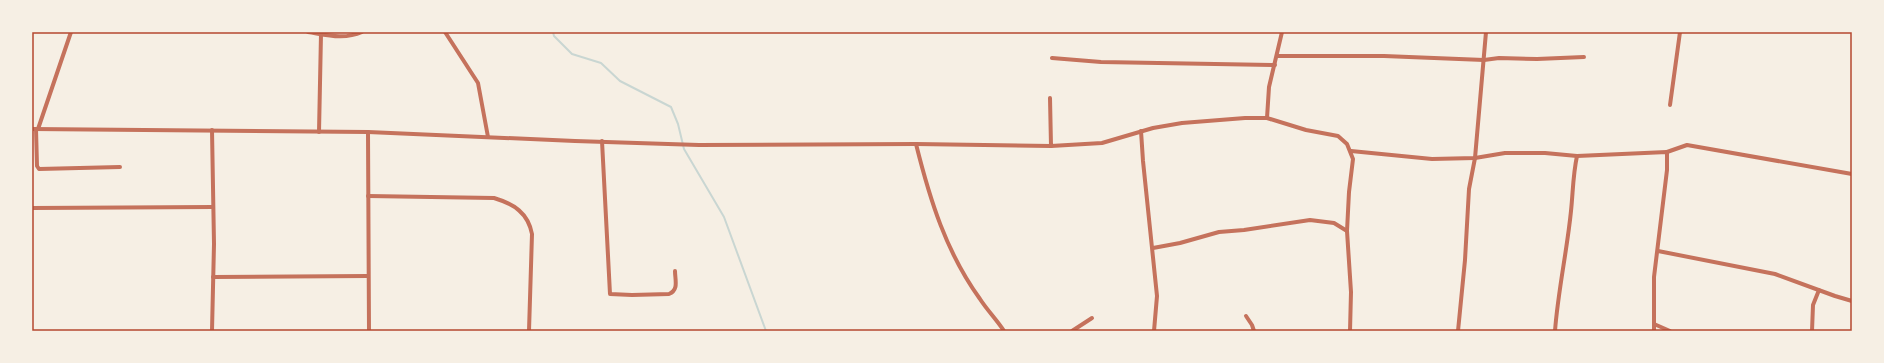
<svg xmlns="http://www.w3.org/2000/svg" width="1884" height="363" font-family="Ubuntu,sans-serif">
	<rect width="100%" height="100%" fill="#f6efe4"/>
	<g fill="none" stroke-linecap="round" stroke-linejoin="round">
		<path stroke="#c9d6d2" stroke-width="2" d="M553,32L554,36L572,54L601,63L620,81L671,107L678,124L684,149L724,217L766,331"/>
		<g stroke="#c5725c" stroke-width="4">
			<path d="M308,32C327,35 344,40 362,32"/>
			<path d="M445,32L478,83L488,137"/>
			<path d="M1278,56H1384L1484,60L1499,58L1537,59L1584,57"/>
			<path d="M1052,58L1101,62L1275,65"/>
			<path d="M1050,98L1051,146L1102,143L1153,128L1182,123L1245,118H1267L1306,130L1338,136L1347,144L1353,159L1349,192L1347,231L1351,292L1350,331"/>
			<path d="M1670,105L1680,32"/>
			<path d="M1267,118L1269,87L1282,32"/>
			<path d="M32,129L368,132L575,141L699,145L916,144L1051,146"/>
			<path d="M36,129L37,166L39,169L120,167"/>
			<path d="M38,129L71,32"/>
			<path d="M212,130L214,244L212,331"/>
			<path d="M1141,131L1143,161L1157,296L1154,331"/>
			<path d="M319,132L321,34"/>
			<path d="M368,132L369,331"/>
			<path d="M602,141L610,294L632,295L669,294C679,290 675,280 675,271"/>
			<path d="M916,144C930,200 946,252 980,299C987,310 997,320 1004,331"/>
			<path d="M1351,151L1432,159L1475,158L1505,153H1545L1577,156L1667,152V170L1654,277V331"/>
			<path d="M1667,152L1687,145L1852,174"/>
			<path d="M368,196L494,198C514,204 528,213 532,234L529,331"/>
			<path d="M32,208L213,207"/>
			<path d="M1153,248L1180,243L1219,232L1244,230L1310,220L1334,223L1347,231"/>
			<path d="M1658,251L1775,274L1835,296L1852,301"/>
			<path d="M213,277L368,276"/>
			<path d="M1246,316L1252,325L1254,331"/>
			<path d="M1654,324L1670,331"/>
			<path d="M1072,331L1092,318"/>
			<path d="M1458,331L1465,260L1469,189L1475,158L1486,32"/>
			<path d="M1555,331C1558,291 1567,251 1571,211C1573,192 1573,174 1577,156"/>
			<path d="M1812,331L1813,305L1819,290"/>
		</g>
	</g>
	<rect width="1884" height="363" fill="none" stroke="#f6efe4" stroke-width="66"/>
	<rect x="33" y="33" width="1818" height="297" fill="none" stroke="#b5482f" stroke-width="1.5"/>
</svg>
